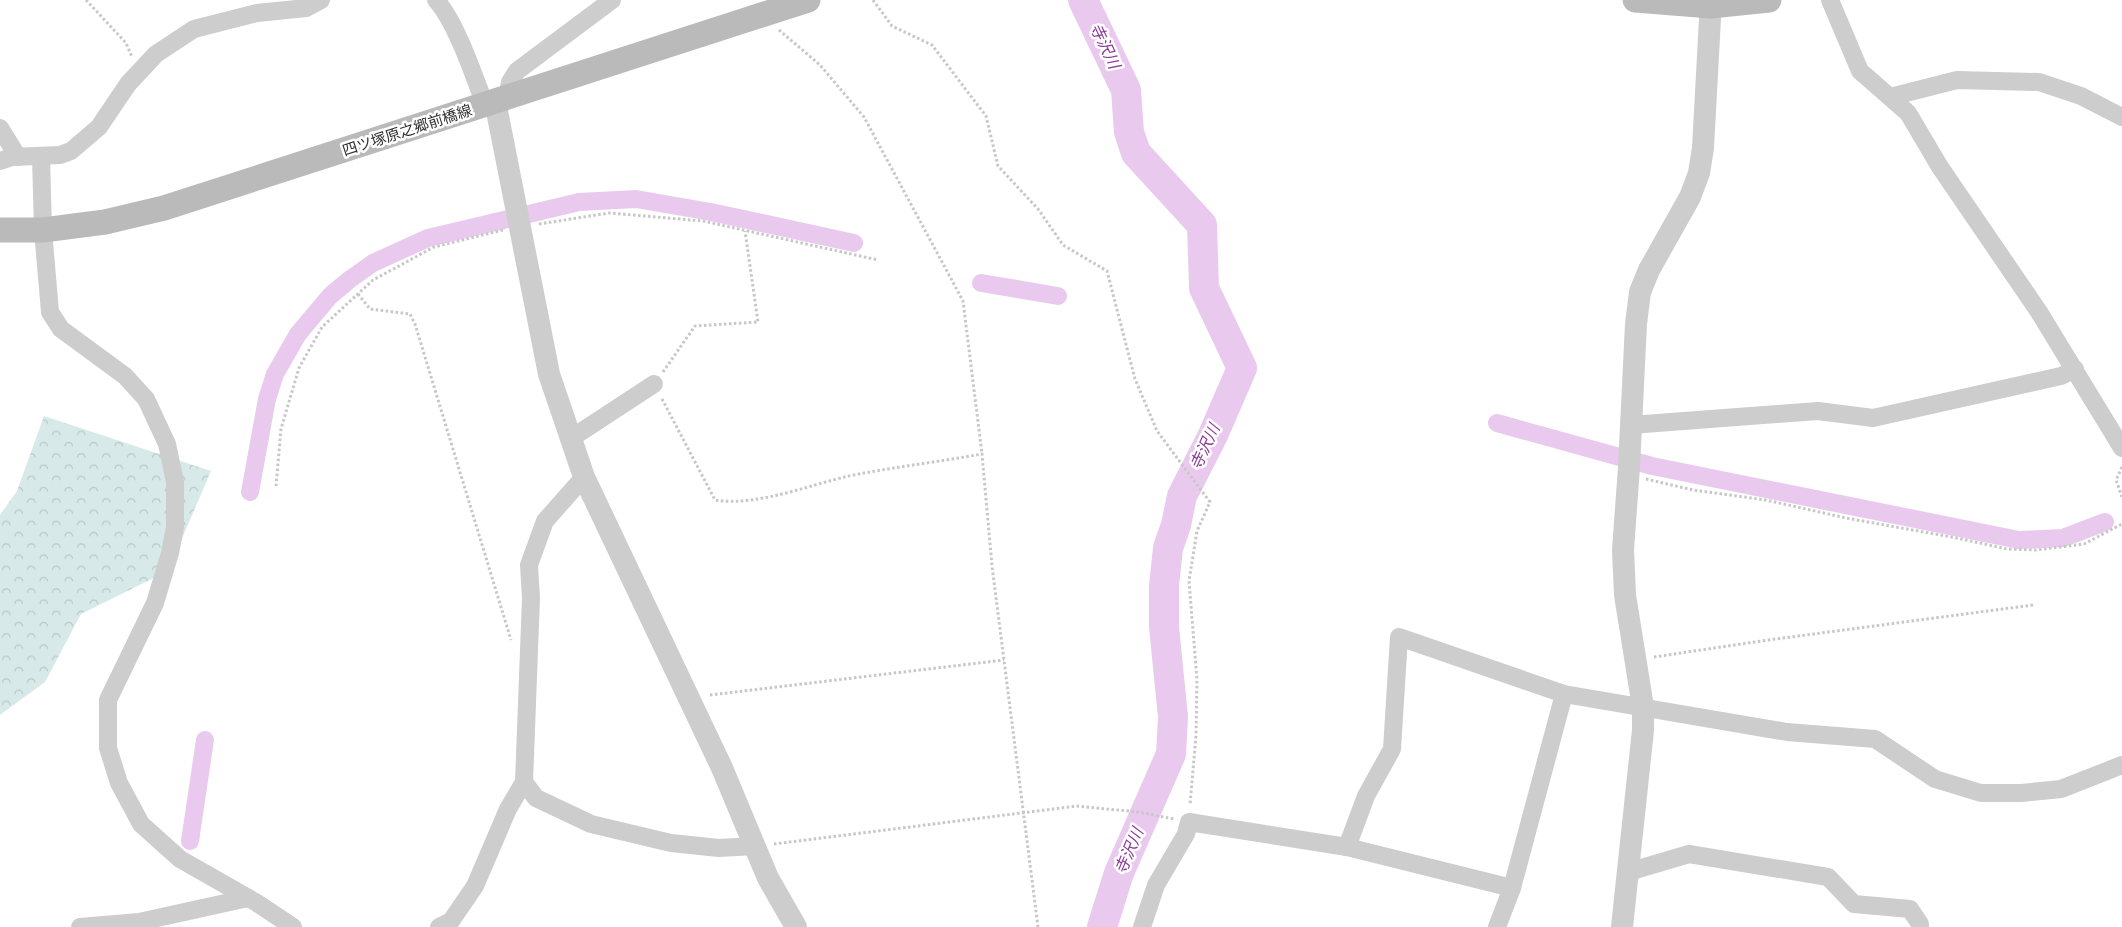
<svg xmlns="http://www.w3.org/2000/svg" width="2122" height="927" font-family="Arial,'Noto Sans JP',sans-serif">
	<defs>
		<pattern id="forest-crowns" width="20" height="18" patternUnits="userSpaceOnUse" patternTransform="scale(1.25)"><rect width="20" height="18" fill="#d7e9e8"/><path d="M2 6a3 3 0 1 1 6 0M12 15a3 3 0 1 1 6 0" fill="none" stroke="#b9c8c7"/></pattern>
	</defs>
	<rect width="100%" height="100%" fill="#fff"/>
	<path fill="url(#forest-crowns)" d="M44,416L211,471L168,571L81,614L45,682L0,715V515L17,491Z"/>
	<g fill="none" stroke-linecap="round" stroke-linejoin="round">
		<g stroke="#e9caee" stroke-width="18">
			<path d="M981,283L1058,296"/>
			<path d="M1497,423L1652,466L2019,540L2063,538L2105,522"/>
			<path d="M250,492L267,399L275,374L298,334L330,296L349,280L373,263L428,238L579,202L636,199L711,212L854,243"/>
			<path d="M190,841L205,740"/>
		</g>
		<path stroke="#e9caee" stroke-width="30" d="M1083,0L1126,90L1129,132L1136,153L1202,225L1204,288L1242,368L1213,435L1182,496L1176,525L1168,548L1164,586V627L1173,717L1171,754L1119,873L1102,927"/>
		<g stroke="#c7c7c7" stroke-width="3" stroke-dasharray="2.5 2.5" stroke-linecap="butt">
			<path d="M86,0L126,43L132,57"/>
			<path d="M873,0L892,26L932,45L986,116L998,166L1038,209L1063,245L1107,271L1135,379L1157,431L1210,502L1197,531L1189,581L1197,680L1196,735L1190,805"/>
			<path d="M779,30L820,65L864,117L963,301L982,454"/>
			<path d="M539,224L609,213L703,221L878,260"/>
			<path d="M358,294L370,309L410,314L415,324L511,640"/>
			<path d="M663,372L695,326L758,322L745,231"/>
			<path d="M662,399L715,500C755,507 809,485 849,476C893,467 938,462 982,454L992,566L1038,927"/>
			<path d="M2122,467L2116,480L2122,497"/>
			<path d="M1646,479L1693,490L1766,500L1846,518L1957,538L2007,549L2036,550L2084,544L2122,524"/>
			<path d="M276,486L281,429L299,368L322,327L373,280L434,247L503,230"/>
			<path d="M1654,657L1768,640L2033,605"/>
			<path d="M710,695L1004,660"/>
			<path d="M774,844L1077,806L1138,812L1174,819"/>
		</g>
		<g stroke="#cdcdcd" stroke-width="18">
			<path d="M436,0C456,22 474,76 485,105"/>
			<path d="M1830,0L1860,71L1908,113L1940,167L2039,312L2122,448"/>
			<path d="M1890,97L1957,80L2039,82L2081,96L2122,117"/>
			<path d="M507,98L510,82L517,71L612,0"/>
			<path d="M0,128L18,157"/>
			<path d="M41,157L43,230L50,312L61,329L125,376L146,399L167,444L175,482V527L170,553L155,603L108,700V748L119,783L141,824L180,859L257,903L293,927"/>
			<path d="M0,161L12,157L60,155L71,151L99,127L128,84L156,54L194,29L257,13L306,8L321,0"/>
			<path d="M1631,425L1818,411L1873,418L2061,376L2075,369"/>
			<path d="M570,439L654,384"/>
			<path d="M524,782L536,798L591,824L671,843L719,848L755,846"/>
			<path d="M1347,847L1366,796L1392,749L1399,637L1564,694"/>
			<path d="M1628,872L1689,854L1828,877L1854,904L1910,909L1920,924V927"/>
			<path d="M80,927L139,922L248,898"/>
			<path d="M439,927L451,921L475,886L508,809L524,782L531,598L529,565L545,521L584,477"/>
			<path d="M1142,927L1156,885L1186,834L1189,822L1347,847L1512,888"/>
			<path d="M1497,927L1512,888L1564,694L1787,732L1875,739L1935,779L1981,793H2021L2061,789L2122,765"/>
		</g>
		<g stroke="#cdcdcd" stroke-width="22">
			<path d="M495,101L549,374L584,477L722,768L768,878L796,927"/>
			<path d="M1622,927L1643,730V707L1625,595L1623,550L1629,467L1636,324L1640,292L1649,270L1690,197L1699,173L1703,148L1711,0"/>
		</g>
		<g stroke="#bababa" stroke-width="25">
			<path d="M1635,0L1711,6L1769,0"/>
			<path d="M0,230H43L105,222L164,208L808,0"/>
		</g>
	</g>
	<g text-anchor="middle" dominant-baseline="central" stroke-width="5" stroke-linejoin="round" paint-order="stroke">
		<g font-size="15" fill="#303030" stroke="#fff">
			<text transform="translate(407 130) rotate(-18)">四ツ塚原之郷前橋線</text>
		</g>
		<g font-size="16" font-style="italic" fill="#8a3a97" stroke="#fff">
			<text transform="translate(1105 46) rotate(65)">寺沢川</text>
			<text transform="translate(1205 447) rotate(-65)">寺沢川</text>
			<text transform="translate(1129 851) rotate(-67)">寺沢川</text>
		</g>
	</g>
</svg>
